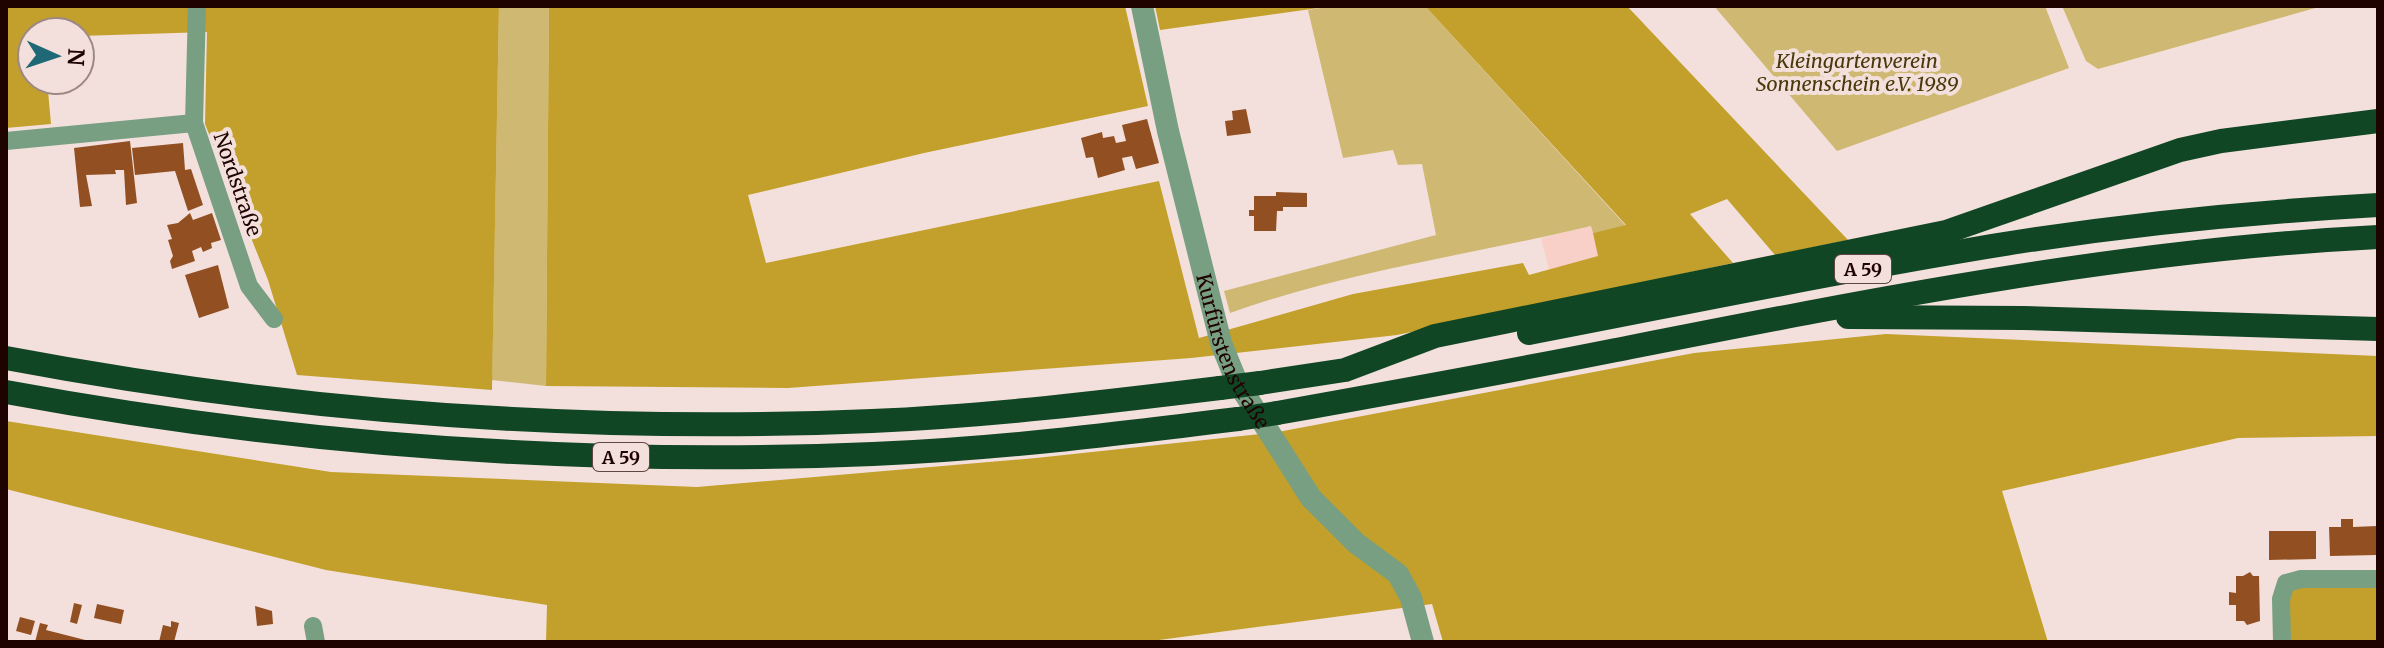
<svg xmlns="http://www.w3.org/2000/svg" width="2384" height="648" font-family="Merriweather,serif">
	<rect width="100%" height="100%" fill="#f3e0dc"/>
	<path fill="#f9d0c8" d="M1591,226L1599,256L1549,270L1541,238Z"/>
	<g fill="#cfb872">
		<path d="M499,6H549L546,386L492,380Z"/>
		<path d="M1333,6H1425L1626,226L1593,233L1591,226C1470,255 1347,271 1230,313L1224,291L1436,235L1422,164L1398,165L1393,150L1343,158L1308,10Z"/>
		<path d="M1714,6H2045L2069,68L1837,151Z"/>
		<path d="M2062,6H2319V7L2098,69L2086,61Z"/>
	</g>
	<g fill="#c2a02b">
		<path d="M6,6H499L492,390L297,375L268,280L205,124L207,32L80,36V32H32V80H47L51,124L6,128Z"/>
		<path d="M549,6L719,8L728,6H1125L1148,106L924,153L748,195L766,263L1159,181L1199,338L1353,294L1523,263L1529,275L1598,256L1593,233L1626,225L1425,6H1627L1848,240L1775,255L1727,199L1690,214L1733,263L1397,335L1191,358L788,388L546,386Z"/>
		<path d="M1155,6H1333L1160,30Z"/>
		<path d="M1886,334L2378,356V436L2238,438L2002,491L2048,642H1443L1432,604L1144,642H546L547,605L326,570L6,489V421L331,472L697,487L1036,458L1278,432L1694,353Z"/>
		<path d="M2378,579V642H2282L2286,583Z"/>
	</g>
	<g fill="#924f22">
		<path d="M1246,109L1251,133L1227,136L1225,121L1233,120L1232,111Z"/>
		<path d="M1147,119L1159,163L1136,169L1132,156L1122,158L1125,170L1098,178L1093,157L1086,158L1081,138L1102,132L1103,138L1114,136L1116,143L1126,141L1122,125Z"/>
		<path d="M130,141L137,203L126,205L124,170H115L116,174L86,175L92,206L80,207L74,148Z"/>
		<path d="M183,143L185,170L191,169L203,205L188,211L175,171L135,175L132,148Z"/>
		<path d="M1276,192L1307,193V207H1283V211H1277L1276,231H1254V216H1249V210H1254V196H1276Z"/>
		<path d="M190,213L193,220L212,213L221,240L211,243L212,248L203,252L201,247L192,251L195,261L172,269L170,261L173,256L168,240L172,239L167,225L178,223Z"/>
		<path d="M218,265L229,308L199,318L185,275Z"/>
		<path d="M2341,519H2353V527L2377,526V555L2330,556L2329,527H2341Z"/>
		<path d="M2269,531H2316V559L2269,560Z"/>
		<path d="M2250,572L2253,576H2259L2260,621L2247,625L2244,621H2236V605H2229V592L2236,593V576H2243Z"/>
		<path d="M74,603L82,605L77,624L70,622Z"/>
		<path d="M97,604L124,610L121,624L94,618Z"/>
		<path d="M255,606L272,611L273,624L257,626Z"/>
		<path d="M20,617L35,621L31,635L16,631Z"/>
		<path d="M171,621L179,623L174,642H159L163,625L171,627Z"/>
		<path d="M40,623L48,625L46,630L93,642H35Z"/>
	</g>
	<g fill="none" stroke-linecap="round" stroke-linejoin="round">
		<g stroke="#789f82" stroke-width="18">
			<path d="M197,6L194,123L249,286L274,319"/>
			<path d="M6,141L194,123"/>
			<path d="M313,626L316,642"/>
			<path d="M2282,642L2281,599L2286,583L2301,579H2378"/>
		</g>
		<path stroke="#789f82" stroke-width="22" id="s1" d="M1142,6L1168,131L1221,343L1236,380L1311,498L1356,543L1398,574L1411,598L1423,642"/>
		<g stroke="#114625" stroke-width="24">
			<path d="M1848,317L2023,318L2378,329"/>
			<path d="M1529,333C1670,306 1810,277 1951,253C2092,228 2235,213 2378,205"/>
			<path d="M6,358C292,412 582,433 872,421C989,416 1105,402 1220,388"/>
			<path d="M1260,383L1345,370L1435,336L1946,232L2180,150L2221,141L2378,121"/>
			<path d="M6,392C293,445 582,466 873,454C996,449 1117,434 1238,419"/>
			<path d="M1277,413C1389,393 1500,373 1611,351C1865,301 2119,250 2378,237"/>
		</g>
		<g stroke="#114625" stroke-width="24">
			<path d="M1220,388L1260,383"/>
			<path d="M1238,419L1277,413"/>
		</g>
	</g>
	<g text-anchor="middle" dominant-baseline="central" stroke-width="8" stroke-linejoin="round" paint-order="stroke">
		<g fill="#f3e0dc" stroke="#5f4543" stroke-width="2">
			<rect x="1835" y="255" width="56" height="28" rx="6"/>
			<rect x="593" y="443" width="56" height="28" rx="6"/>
		</g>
		<g font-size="18" font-weight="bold" fill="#1f0301">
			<text x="1863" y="269">A 59</text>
			<text x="621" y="457">A 59</text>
		</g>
		<g font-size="20" font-style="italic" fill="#473909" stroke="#f3e0dc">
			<text x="1857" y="60">Kleingartenverein<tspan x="1857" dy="23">Sonnenschein e.V. 1989</tspan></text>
		</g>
		<g font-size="20" fill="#1f0301" stroke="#f3e0dc">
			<text transform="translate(238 184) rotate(71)">Nordstraße</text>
			<text stroke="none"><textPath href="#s1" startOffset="358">Kurfürstenstraße</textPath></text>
		</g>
	</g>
	<rect width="2384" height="648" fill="none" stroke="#1f0301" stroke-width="16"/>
	<g transform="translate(56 56) rotate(93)"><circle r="38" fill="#f3e0dc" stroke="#9e8884" stroke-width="2"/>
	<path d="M0-6L14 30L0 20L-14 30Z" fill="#1f6875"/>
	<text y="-12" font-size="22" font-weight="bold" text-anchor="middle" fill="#1f0301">N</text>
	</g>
</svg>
